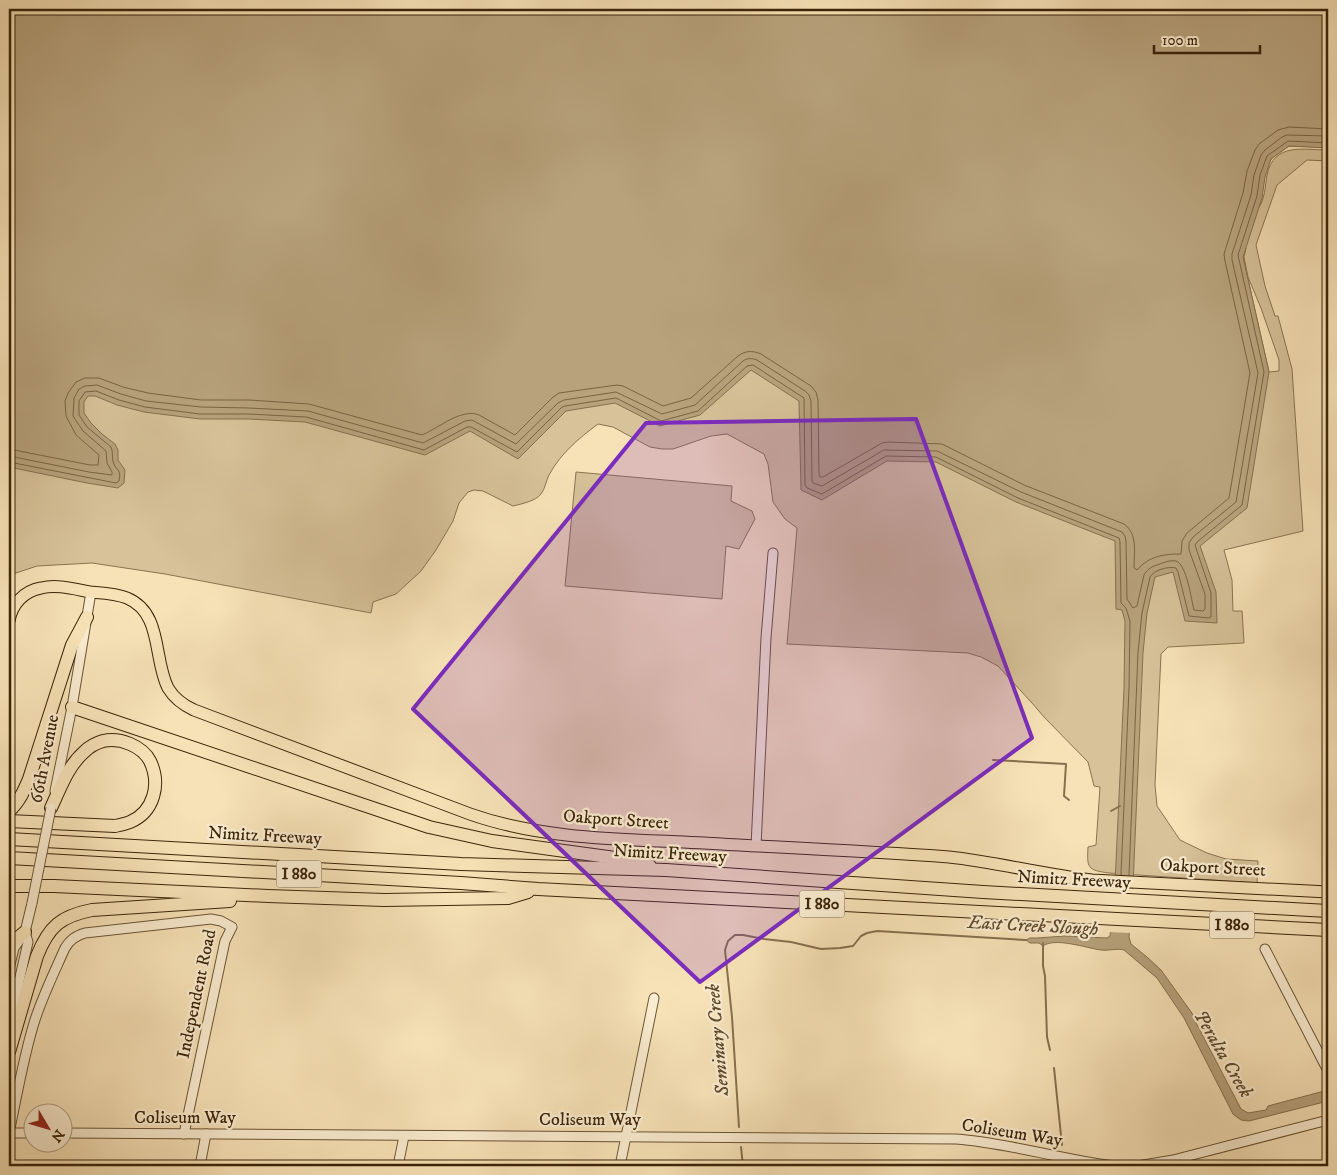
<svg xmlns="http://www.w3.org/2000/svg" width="1337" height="1175" font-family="'IM FELL DW Pica',serif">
	<rect width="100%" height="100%" fill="#f7e2b7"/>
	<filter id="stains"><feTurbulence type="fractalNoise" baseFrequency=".004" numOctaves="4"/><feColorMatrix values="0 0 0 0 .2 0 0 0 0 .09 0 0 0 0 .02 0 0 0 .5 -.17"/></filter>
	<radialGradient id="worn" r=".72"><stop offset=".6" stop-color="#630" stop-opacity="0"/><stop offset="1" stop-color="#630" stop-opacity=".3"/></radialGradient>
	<g fill="#d7c299" stroke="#897450" fill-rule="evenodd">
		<path d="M9,9L1324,147L1289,146C1284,150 1277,153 1272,158C1264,168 1262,195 1258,209C1265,199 1265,187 1267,175C1274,142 1303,150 1328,150V161L1307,160L1277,185L1256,245L1265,286L1275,316H1278L1292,369L1303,531L1224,550L1232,580L1233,611H1242L1244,643L1168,647L1161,654L1155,785L1157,806L1180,840L1207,853L1226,859L1258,861L1257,883L1109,873C1087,870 1087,868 1088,847L1096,845L1100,787L1094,786L1088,762L1044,717L1032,703L998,666L981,657L968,653L787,644L797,528L785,519L773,502L768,464L764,454L727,434L711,436L673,449H662L650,447L613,427L598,424C578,439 561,453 549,475C546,481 545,489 541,494C536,501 521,504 513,506L483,491L474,490L468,492L459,503L453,521L436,550L421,571L396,594L373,602L371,613L165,574L92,563L37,566L16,573L9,577ZM1246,248L1244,257L1248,277L1261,308L1279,360V371L1269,372L1243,257Z"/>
		<path d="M576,472L732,486L731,501L752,511L755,519L739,549L726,546L722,599L565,586Z"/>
	</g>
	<path fill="#b7a27c" stroke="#85704e" d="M9,9H1328V148L1289,146L1271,159L1265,177L1262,198L1243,257L1269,372L1247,508L1200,546L1216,592L1217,623L1185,621L1173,572L1155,577L1147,613L1143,653L1133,886L1129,937L1131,944L1147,957L1161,970L1194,1016L1193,1017L1241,1109L1248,1113L1266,1110L1268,1106L1328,1090V1101L1249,1121L1241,1120L1233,1114L1184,1018L1157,978L1124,950C1117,948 1109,951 1101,950C1086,948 1055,937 1043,946L1039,943H1030L1026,940L1030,938H1037L1065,936L1107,938L1110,936L1115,884L1124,688L1125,621L1122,610L1116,609L1115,541L1016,502L936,462L887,461L822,500L801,490L799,401L751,370L700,415L660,426L615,403L566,411L518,459L470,431L425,455L305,422L249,419H200L144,412L117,405L95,396H88L84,402V413L91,423L102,434L115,444L118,450V460L125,470L124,483L118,488L87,483L9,467Z"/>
	<path fill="#f7e2b7" d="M1112,888L1136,889L1131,933L1108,932Z"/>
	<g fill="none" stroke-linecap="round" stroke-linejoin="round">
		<g stroke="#796442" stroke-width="1">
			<path d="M9,449L90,465H98L99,455L76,435L66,416L65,401L68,393L76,382L85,378H99L123,387L148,393L201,400H249L309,404L422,435C439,428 461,408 479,415L515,435L553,397L559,393L617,385L623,386L663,406L691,398L738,356C745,351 752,350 761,354L811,386L816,392L818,400L819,475L820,477H823L882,443L888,442L942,444L1024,485L1124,524C1138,534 1134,552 1134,568L1137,570C1149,556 1164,554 1181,554L1182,541L1187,533L1229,498L1250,373L1225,261L1224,254L1243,193L1247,171L1255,150L1259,144L1278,130L1289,127L1328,129"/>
			<path d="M9,456L89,472L112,475V472L107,463L106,451L83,431L73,416L74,398L79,389L85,386L97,385L121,394L146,401L201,407L249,408L308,411L423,443L465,421L472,420L516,444L558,403L564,400L616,392L662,414L695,405L743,361C747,358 752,358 757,360L805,391L809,395L811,401L812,481L813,483L822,486L884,450L937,451L1021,492L1122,532L1125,536L1126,541L1127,599L1133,608L1137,606L1144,575C1148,568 1153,566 1160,564C1165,562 1171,560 1176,561C1187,565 1191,599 1194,610L1203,611L1205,609V594L1189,550V543L1193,537L1236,502L1258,373L1232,260V254L1251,195L1254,175L1261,155L1265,150L1282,137L1287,135L1328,136"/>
			<path d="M9,462L116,483L119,481C122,468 115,471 113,461C112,456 113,452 111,447L87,427L79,415V401L85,392L96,391L119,400L145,407L200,414H249L306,417L424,450L467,427H471L517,452L562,407L565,406L616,398L661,421L698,411L747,366L753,365L804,398L805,485L807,488L822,494L886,456L936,457L1018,498L1119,538L1120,542L1121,603L1126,608L1130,621L1129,688L1121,875"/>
			<path d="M1129,875L1138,652L1142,613L1150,577C1154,570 1168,566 1176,568L1178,572L1189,616L1209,618L1211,617V593L1195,545L1197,542L1242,505L1264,372L1238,255L1257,196L1260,175L1267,156L1288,141L1328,143"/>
		</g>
		<g stroke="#85704e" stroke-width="2">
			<path d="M993,760L1066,764L1064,796L1069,800"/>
			<path d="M1111,811L1120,806"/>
			<path d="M1043,943V966L1045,976L1047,1037L1050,1050"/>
			<path d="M1054,1068L1062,1145"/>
			<path d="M739,1127L732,1017L725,950L728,941L735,935H743L764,939L791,942L821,949L840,948L853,946L861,936L867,933L877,931L1026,940"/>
			<path d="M741,1147L743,1166"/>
		</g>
		<g stroke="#6a5434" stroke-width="11">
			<g id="minor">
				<path d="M55,791L72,707L91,592"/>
				<path d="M756,846L766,638L773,553"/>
				<path d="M1265,949L1328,1071"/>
				<path d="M9,969L14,948L25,932L32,903"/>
				<path d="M10,1032L15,999L28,942L25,932"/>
				<path d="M9,1133C17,1096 23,1059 34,1023C42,997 54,973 65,948C70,940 75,936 85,933L211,919L221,921L232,927L225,941L184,1134"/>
				<path d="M9,1133H32"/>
				<path d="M62,1133L956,1139C1010,1143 1062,1160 1115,1166"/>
				<path d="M200,1166L206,1134"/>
				<path d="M398,1166L404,1136"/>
				<path d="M620,1166L654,998"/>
				<path d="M1138,1166L1173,1160L1328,1120"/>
			</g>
		</g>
		<g stroke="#3b2508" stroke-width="13">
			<path id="major" d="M9,621C12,604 24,591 41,588C57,584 74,589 90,592C103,593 115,593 127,598C163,613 153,659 168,688C174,698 183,705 194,710L470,814C538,838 612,839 684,842C772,847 861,851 949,857C997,862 1044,875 1092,880L1328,892"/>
		</g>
		<g stroke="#3b2508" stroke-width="14">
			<g id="highway">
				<path d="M72,707L429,827L492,841L630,860L650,866"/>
				<path d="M9,811C19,802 24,791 29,779L72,645L87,617"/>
				<path d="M9,821L115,826C120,825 125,824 130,822C154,812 161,784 150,761C142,746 120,737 103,741C96,743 89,747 84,752C67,767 60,789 51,808"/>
				<path d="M9,839L461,864L666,870L983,892L1328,911"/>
				<path d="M9,858L461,883L538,889L1328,930"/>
				<path d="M9,886H54L268,896L384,900L508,898L528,892"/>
				<path d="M9,945L25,932"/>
				<path d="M9,1052L37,956C49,926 61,916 92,910L230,901"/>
			</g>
		</g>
		<use href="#minor" stroke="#faecd0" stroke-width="9"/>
		<use href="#major" stroke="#f7e2b7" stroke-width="11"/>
		<use href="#highway" stroke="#f7e2b7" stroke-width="12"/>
		<g stroke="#6a5434" stroke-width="11" stroke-linecap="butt">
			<path id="minor-bridge" d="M32,903L51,808"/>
		</g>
		<use href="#minor-bridge" stroke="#faecd0" stroke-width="9"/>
	</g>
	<path fill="#7b2cbf" fill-opacity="0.2" stroke="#7b2cbf" stroke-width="4" stroke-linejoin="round" d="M916,419L1032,738L700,982L413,709L646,423Z"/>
	<g text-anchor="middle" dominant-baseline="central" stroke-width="4.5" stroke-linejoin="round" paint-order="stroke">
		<g fill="#faecd0" stroke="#746144" stroke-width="1">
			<rect x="276.5" y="860.5" width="45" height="27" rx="4"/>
			<rect x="799.5" y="890.5" width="45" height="27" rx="4"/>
			<rect x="1209.5" y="911.5" width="45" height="27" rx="4"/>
		</g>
		<g font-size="16" font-weight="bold" fill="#3b2508">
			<text x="299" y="874">I 880</text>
			<text x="822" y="904">I 880</text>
			<text x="1232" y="925">I 880</text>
		</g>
		<g font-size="18" fill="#3b2508" stroke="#faecd0">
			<text transform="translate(45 759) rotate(-79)">66th Avenue</text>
			<text transform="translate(616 820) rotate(4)">Oakport Street</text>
			<text transform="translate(265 836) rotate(3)">Nimitz Freeway</text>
			<text transform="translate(670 854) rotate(3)">Nimitz Freeway</text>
			<text transform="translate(1213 868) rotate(3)">Oakport Street</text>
			<text transform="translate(1074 880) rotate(3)">Nimitz Freeway</text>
			<text transform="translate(197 994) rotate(-78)">Independent Road</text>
			<text x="185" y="1118">Coliseum Way</text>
			<text x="590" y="1120">Coliseum Way</text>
			<text transform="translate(1012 1133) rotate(9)">Coliseum Way</text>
		</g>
		<g font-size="19" font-style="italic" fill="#604a2b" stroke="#faecd0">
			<text transform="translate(1033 926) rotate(3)">East Creek Slough</text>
			<text transform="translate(718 1040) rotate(-95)">Seminary Creek</text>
			<text transform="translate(1223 1054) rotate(60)">Peralta Creek</text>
		</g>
	</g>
	<rect width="1337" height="1175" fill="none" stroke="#f7e2b7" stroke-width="30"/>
	<rect x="10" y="10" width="1317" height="1155" fill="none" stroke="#3b2508" stroke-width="2.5"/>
	<rect x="15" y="15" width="1307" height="1145" fill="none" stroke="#3b2508"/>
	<g transform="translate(48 1128) rotate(128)"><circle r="24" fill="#faecd0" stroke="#ae9c80"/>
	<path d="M0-4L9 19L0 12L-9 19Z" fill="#8f2418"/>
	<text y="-8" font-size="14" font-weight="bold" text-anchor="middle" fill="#3b2508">N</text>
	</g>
	<path d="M1154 45v8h106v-8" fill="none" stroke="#3b2508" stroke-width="2.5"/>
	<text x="1162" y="45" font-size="15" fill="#3b2508" stroke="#faecd0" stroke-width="4" paint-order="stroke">100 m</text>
	<rect width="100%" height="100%" filter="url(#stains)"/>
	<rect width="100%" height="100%" fill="url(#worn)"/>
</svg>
